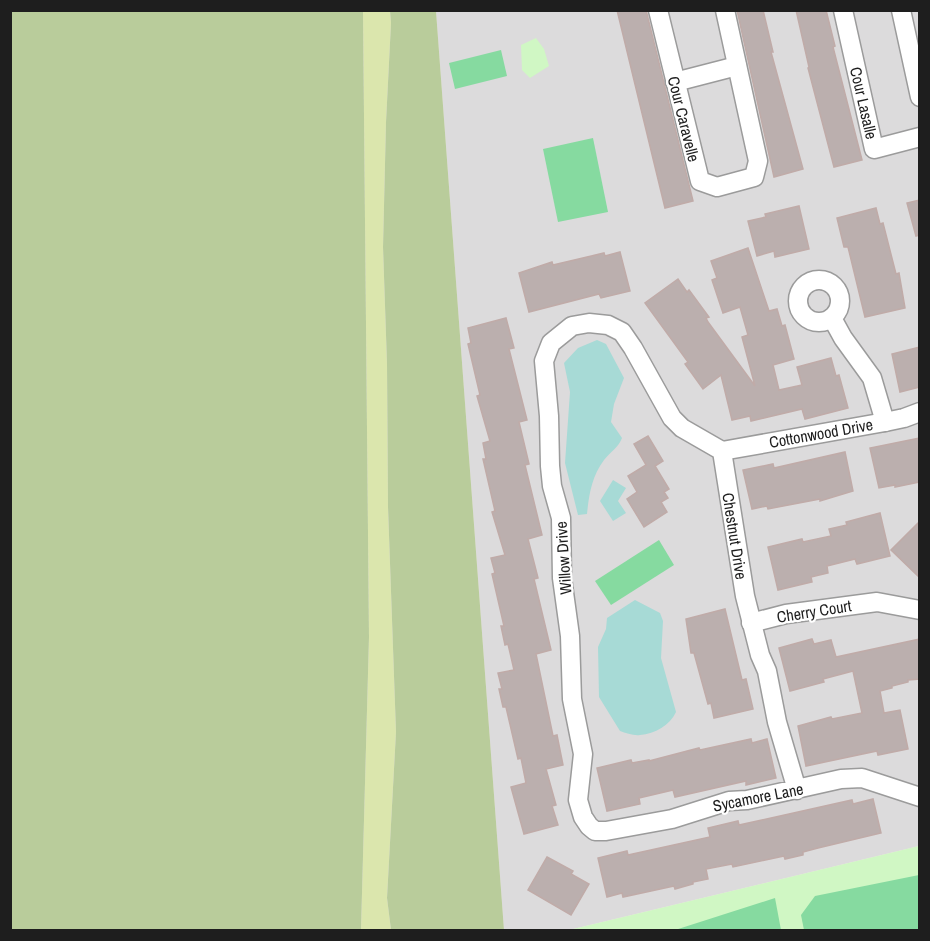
<svg xmlns="http://www.w3.org/2000/svg" width="930" height="941" font-family="'Archivo Narrow',sans-serif">
	<rect width="100%" height="100%" fill="#efe8e5"/>
	<path fill="#dcdbdc" d="M436,11H919V846L569,930H504Z"/>
	<path fill="#dbe6ad" d="M390,10L391,23L386,122L383,247L387,364L388,507L396,732L387,898L391,930H361L369,637L363,11Z"/>
	<g fill="#b9cc9b">
		<path d="M10,11H363L369,637L361,930H11Z"/>
		<path d="M390,11H436L504,930H391L387,898L396,732L388,507L387,364L383,247L386,122L391,23Z"/>
	</g>
	<g fill="#d0f7c4">
		<path d="M536,38L544,49L549,66L530,78L522,70L521,45Z"/>
		<path d="M919,846V930H569Z"/>
	</g>
	<g fill="#86daa0">
		<path d="M501,50L507,76L455,89L449,63Z"/>
		<path d="M593,138L608,212L558,222L543,149Z"/>
		<path d="M659,540L674,565L611,605L595,581Z"/>
		<path d="M919,875V930H804L801,915L815,896Z"/>
		<path d="M775,898L781,930H675Z"/>
	</g>
	<g fill="#a7dad6">
		<path d="M597,340L606,344L624,378L614,404L611,422L622,438C618,448 611,451 604,460C592,476 589,494 587,514L578,515L565,463L570,392L564,363L578,348Z"/>
		<path d="M613,480L626,488L618,501L626,513L613,521L600,501Z"/>
		<path d="M635,600L660,613L663,621L661,658L676,712C670,725 655,734 640,735C634,736 626,733 620,731L599,697L598,647L606,629L607,618Z"/>
	</g>
	<g fill="#bbafae" stroke="#c0aba8" stroke-width="1.5">
		<path d="M617,10H646L693,201L665,208Z"/>
		<path d="M737,10H763L773,52H771L803,169L774,177Z"/>
		<path d="M796,10H826L835,46L833,47L862,160L834,167L808,68L809,67Z"/>
		<path d="M920,200V235L916,236L907,203Z"/>
		<path d="M799,206L809,249L775,257L774,251L757,256L748,221L766,217L765,214Z"/>
		<path d="M876,208L880,224L883,223L896,274L899,273L905,308L865,317L848,247H844L837,218Z"/>
		<path d="M748,248L769,311L777,309L782,326L785,325L794,359L773,365L779,390L802,385L797,367L831,358L836,376L839,375L848,408L805,419L802,409L751,421L750,416L732,420L721,375L703,389L685,364L688,362L645,303L678,279L687,292L689,290L709,317L706,318L708,322L755,386L742,337L748,335L740,307L723,313L712,280L717,278L711,261Z"/>
		<path d="M620,252L630,291L601,298L599,294L529,312L519,273L552,262L553,265L604,253L605,256Z"/>
		<path d="M506,318L514,348L509,349L527,420L519,422L529,464L525,465L542,535L528,539L538,578L534,579L551,650L536,654L553,736L557,735L563,765L546,769L556,805L552,806L558,825L524,834L511,787L526,783L521,758L518,759L506,707H503L499,689H502L498,673L514,670L508,644L505,645L501,626H504L492,574L495,573L491,558L505,555L492,512L495,511L483,459H486L483,443L490,441L477,396L480,395L468,344L471,343L468,328Z"/>
		<path d="M920,347V387L900,392L892,354Z"/>
		<path d="M648,436L663,461L655,466L669,489L664,492L668,498L661,502L667,512L644,527L627,499L637,492L628,476L646,465L634,444Z"/>
		<path d="M920,438V482L895,487V485L879,488L870,448Z"/>
		<path d="M845,452L853,491L820,501V499L768,509L767,506L752,509L743,470L773,464L774,468Z"/>
		<path d="M880,513L890,556L857,564L855,559L827,566L828,573L811,577L812,582L778,590L768,547L802,539L803,542L831,536L829,529L847,525L846,522Z"/>
		<path d="M920,521V578L891,550Z"/>
		<path d="M725,609L742,680L746,679L753,709L714,718L711,703L708,704L694,653H691L686,619Z"/>
		<path d="M812,639L814,644L831,640L836,657L920,639V679L908,680V682L892,686V688L880,691L884,713L900,710L908,749L878,755L877,751L806,766L798,726L831,717L832,719L862,713L853,671L823,679L824,682L790,691L779,648Z"/>
		<path d="M751,739L752,743L767,739L776,778L746,785V781L675,797L673,790L639,798L640,804L607,811L597,768L631,760L632,763L649,760V761L699,748L700,750Z"/>
		<path d="M873,799L881,833L818,848L803,852V855L785,859L784,856L733,867L732,864L706,869L708,879L693,882V884L675,889L674,886L623,897L622,893L607,897L598,858L627,851L628,855L710,837L708,828L738,821L739,825L852,800L853,804Z"/>
		<path d="M547,857L573,871L571,874L589,884L571,915L528,890Z"/>
	</g>
	<g fill="none" stroke-linecap="round" stroke-linejoin="round">
		<g stroke="#9b9b9b" stroke-width="21">
			<g id="minor">
				<path d="M658,10L700,181L717,187L754,177L758,161L725,10"/>
				<path d="M843,10L874,149L920,137"/>
				<path d="M901,10L920,97"/>
				<path d="M675,82L737,66"/>
				<circle cx="819" cy="301" r="21"/>
				<path d="M832,318L843,338L872,378L885,422"/>
				<path d="M722,451L885,422L904,418L920,412"/>
				<path d="M751,623L786,614L877,602L920,610"/>
				<path d="M797,790L777,722L767,671L760,655L745,596L722,451L682,428L672,418L633,348L622,332L608,325L589,323L572,326L551,343L544,361L549,416L550,466L552,486L561,518L562,578L570,636L572,699L583,754L578,800L583,817L589,826L595,831H606L672,819L729,801L747,800L841,779L862,778L920,797"/>
			</g>
		</g>
		<use href="#minor" stroke="#fff" stroke-width="18"/>
	</g>
	<g text-anchor="middle" dominant-baseline="central" stroke-width="4.5" stroke-linejoin="round" paint-order="stroke">
		<g font-size="16" fill="#1e1e1e" stroke="#fff">
			<text transform="translate(864 103) rotate(77)">Cour Lasalle</text>
			<text transform="translate(684 119) rotate(76)">Cour Caravelle</text>
			<text transform="translate(821 433) rotate(-10)">Cottonwood Drive</text>
			<text transform="translate(735 536) rotate(81)">Chestnut Drive</text>
			<text transform="translate(563 558) rotate(-94)">Willow Drive</text>
			<text transform="translate(814 611) rotate(-9)">Cherry Court</text>
			<text transform="translate(758 797) rotate(-11)">Sycamore Lane</text>
		</g>
	</g>
	<rect width="930" height="941" fill="none" stroke="#1e1e1e" stroke-width="24"/>
</svg>
